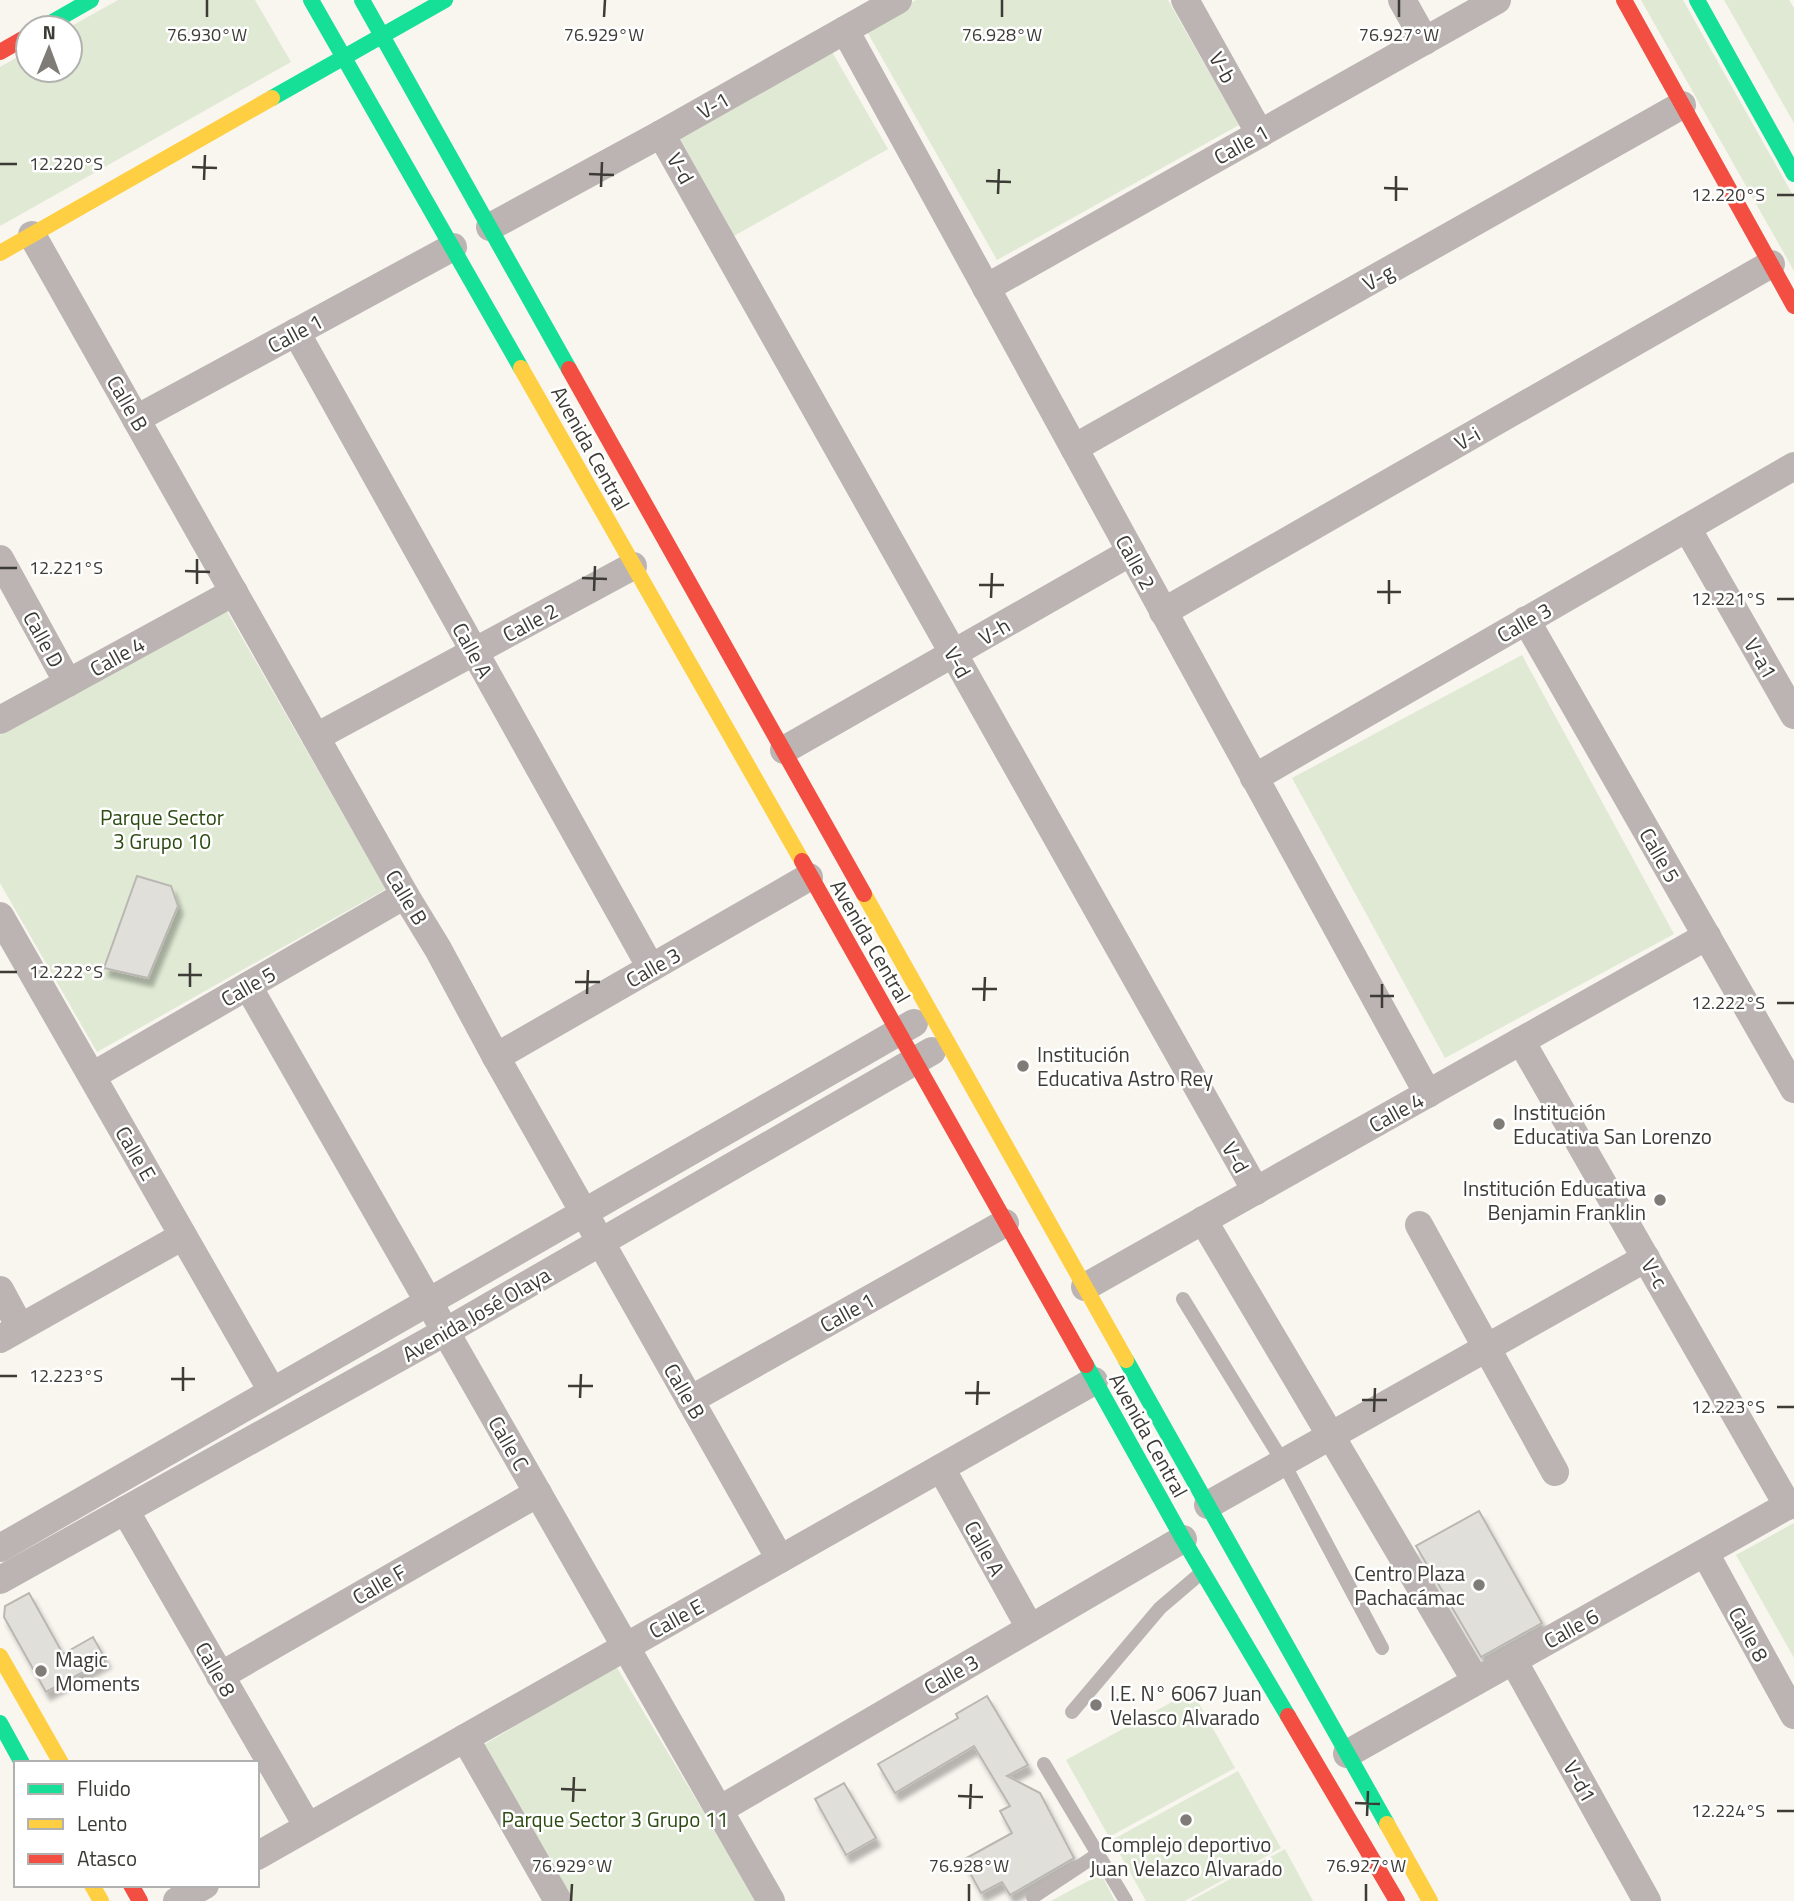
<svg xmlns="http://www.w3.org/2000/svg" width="1794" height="1901" font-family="'Titillium Web',sans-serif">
	<defs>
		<filter id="shadow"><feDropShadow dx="4.5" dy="8" stdDeviation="2" flood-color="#0004"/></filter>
	</defs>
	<rect width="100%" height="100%" fill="#f9f6f0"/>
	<g fill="#dfe9d3">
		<path d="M118,0H255L291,62L0,226V67L28,51V70H70L68,28Z"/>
		<path d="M916,0H1168L1239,125L997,260L865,28Z"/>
		<path d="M1641,0H1683L1794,197V271Z"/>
		<path d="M1724,0H1789L1794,8V123Z"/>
		<path d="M831,50L888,149L734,236L678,136Z"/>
		<path d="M225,608L386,889L97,1052L0,883V735Z"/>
		<path d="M1522,655L1674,934L1445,1058L1292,778Z"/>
		<path d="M1794,1523V1658L1736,1555Z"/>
		<path d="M616,1666L757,1901H570L480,1747Z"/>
		<path d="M1192,1691L1235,1768L1109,1837L1066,1760Z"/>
		<path d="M1238,1771L1281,1848L1185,1901H1146L1112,1840Z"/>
		<path d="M1285,1849L1313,1901H1190Z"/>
		<path d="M1101,1874L1115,1901H1051Z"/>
	</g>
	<g fill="#e1dfda" stroke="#bab7b2" stroke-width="2" filter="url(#shadow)">
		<path d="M137,876L171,886L178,906L148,978L104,968Z"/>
		<path d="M1479,1511L1542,1623L1481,1657L1416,1546Z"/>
		<path d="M29,1593L63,1654L93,1637L106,1660L46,1692L4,1617L5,1606Z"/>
		<path d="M987,1696L1028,1765L1007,1776L1040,1793L1074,1858L1010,1895L1002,1882L981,1893L963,1860L1012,1833L1000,1811L1010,1806L974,1746L895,1793L878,1764L958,1718L956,1714Z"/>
		<path d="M844,1783L876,1838L846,1855L815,1799Z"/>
	</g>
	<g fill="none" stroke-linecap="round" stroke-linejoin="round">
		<g stroke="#bbb4b3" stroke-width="14">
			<path d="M1183,1299L1283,1462L1382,1648"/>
			<path d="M1072,1712L1160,1608L1201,1573"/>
			<path d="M1044,1764L1126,1901"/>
			<path d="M1033,1897L1098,1854"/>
		</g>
		<g stroke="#bbb4b3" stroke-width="28">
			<path d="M1185,0L1260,134"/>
			<path d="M1402,0L1425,41"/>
			<path d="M845,30L1428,1094"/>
			<path d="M661,134L1256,1191"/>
			<path d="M490,227L661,134L898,0"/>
			<path d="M32,235L405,895L438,949L496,1057L780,1559"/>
			<path d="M986,288L1497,0"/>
			<path d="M296,332L651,968"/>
			<path d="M136,419L453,247"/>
			<path d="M1074,448L1682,105"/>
			<path d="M1687,528L1794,715"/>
			<path d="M0,559L68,683"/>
			<path d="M1163,612L1771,264"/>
			<path d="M1526,620L1794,1089"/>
			<path d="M0,720L234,592"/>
			<path d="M316,737L633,566"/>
			<path d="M784,750L1131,552"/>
			<path d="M1254,778L1794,466"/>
			<path d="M0,916L272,1391"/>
			<path d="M248,986L771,1901"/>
			<path d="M1521,1041L1788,1506"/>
			<path d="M496,1057L809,877"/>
			<path d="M92,1076L405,895"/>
			<path d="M1203,1220L1476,1681"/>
			<path d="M1419,1225L1555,1472"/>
			<path d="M1085,1287L1707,936"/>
			<path d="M0,1290L20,1327"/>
			<path d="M0,1339L183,1236"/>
			<path d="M690,1400L1005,1223"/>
			<path d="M941,1468L1030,1628"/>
			<path d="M1208,1505L1646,1258"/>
			<path d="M125,1510L308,1827"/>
			<path d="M0,1548L914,1023"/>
			<path d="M1705,1553L1794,1715"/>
			<path d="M0,1580L445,1332L932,1051"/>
			<path d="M1513,1660L1647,1901"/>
			<path d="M220,1676L538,1493"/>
			<path d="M465,1738L558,1901"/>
			<path d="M1347,1754L1794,1502"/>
			<path d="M719,1810L1183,1539"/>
			<path d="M257,1856L1094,1381"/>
			<path d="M177,1901L205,1885"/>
		</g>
		<g stroke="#16e098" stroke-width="16">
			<path d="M311,0L521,368"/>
			<path d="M362,0L569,369"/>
			<path d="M1697,0L1794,174"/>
			<path d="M42,28L91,0"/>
			<path d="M272,98L445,0"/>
			<path d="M1126,1360L1387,1824"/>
			<path d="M1086,1365L1183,1539L1288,1716"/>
			<path d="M0,1723L22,1763"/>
		</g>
		<g stroke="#ffcf43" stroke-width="16">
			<path d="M0,253L272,98"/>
			<path d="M521,368L802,861"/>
			<path d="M864,894L1126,1360"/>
			<path d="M0,1656L61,1763"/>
			<path d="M1387,1824L1430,1901"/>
			<path d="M92,1885L101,1901"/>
		</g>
		<g stroke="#f24e42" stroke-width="16">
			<path d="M1624,0L1794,306"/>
			<path d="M0,52L28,36"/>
			<path d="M569,369L864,894"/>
			<path d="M802,861L1086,1365"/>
			<path d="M1288,1716L1397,1901"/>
			<path d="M131,1885L140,1901"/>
		</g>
	</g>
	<path fill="none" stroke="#3d3b36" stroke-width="2.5" d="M207,17V0M604,17L605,0M1002,17V0M1399,17V0M0,164H17M192,167L217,168M589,174L614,175M204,180L205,155M986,181L1011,182M601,187L602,162M1384,188L1408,189M998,194L999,169M1777,195H1794M1396,201V176M0,568H17M185,571L210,572M582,578L607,579M197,584V559M979,585H1004M594,591L595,566M1377,592H1401M991,598L992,573M1777,599H1794M1389,604V580M0,972H17M178,975H202M575,982H600M190,987V963M972,989H997M587,994L588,970M1370,996H1394M984,1001L985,977M1777,1003H1794M1382,1008V984M0,1376H17M171,1379H195M568,1386H593M183,1391V1367M965,1393H990M580,1398L581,1374M1362,1400H1387M977,1405L978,1381M1777,1407H1794M1374,1412L1375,1388M561,1789L586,1790M958,1796L983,1797M573,1802L574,1777M1355,1803L1380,1804M970,1809L971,1784M1777,1811H1794M1367,1816L1368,1791M571,1901L572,1884M969,1901V1884M1366,1901V1884"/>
	<g fill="#7f7c77" stroke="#fff" stroke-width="2.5">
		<circle cx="1023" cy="1066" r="7"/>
		<circle cx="1499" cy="1124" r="7"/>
		<circle cx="1660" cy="1200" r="7"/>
		<circle cx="1479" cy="1585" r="7"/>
		<circle cx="41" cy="1671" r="7"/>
		<circle cx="1096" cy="1705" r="7"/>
		<circle cx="1186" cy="1820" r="7"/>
	</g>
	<g text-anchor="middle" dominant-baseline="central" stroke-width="5" stroke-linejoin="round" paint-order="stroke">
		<g font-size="21" fill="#3d3b36" stroke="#fff">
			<text transform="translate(1223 67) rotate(61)">V-b</text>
			<text transform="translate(713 105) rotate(-30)">V-1</text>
			<text transform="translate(1241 144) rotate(-29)">Calle 1</text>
			<text transform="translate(681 168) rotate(61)">V-d</text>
			<text transform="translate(1378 277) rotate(-29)">V-g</text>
			<text transform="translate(295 333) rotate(-28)">Calle 1</text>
			<text transform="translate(128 403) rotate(60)">Calle B</text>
			<text transform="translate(1467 438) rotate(-30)">V-i</text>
			<text transform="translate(591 448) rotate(61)">Avenida Central</text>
			<text transform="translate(1136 562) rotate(61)">Calle 2</text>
			<text transform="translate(530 622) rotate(-28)">Calle 2</text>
			<text transform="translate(1524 622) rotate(-30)">Calle 3</text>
			<text transform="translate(994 631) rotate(-30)">V-h</text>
			<text transform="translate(44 639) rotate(61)">Calle D</text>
			<text transform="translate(473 650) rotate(61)">Calle A</text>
			<text transform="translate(117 656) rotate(-29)">Calle 4</text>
			<text transform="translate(1761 658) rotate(60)">V-a1</text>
			<text transform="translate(958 662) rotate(61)">V-d</text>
			<text transform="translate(1660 855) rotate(60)">Calle 5</text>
			<text transform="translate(407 897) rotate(59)">Calle B</text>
			<text transform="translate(871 941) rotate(60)">Avenida Central</text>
			<text transform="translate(653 967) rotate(-30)">Calle 3</text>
			<text transform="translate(248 986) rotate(-30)">Calle 5</text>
			<text transform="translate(1396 1112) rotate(-29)">Calle 4</text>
			<text transform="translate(136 1153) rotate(60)">Calle E</text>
			<text transform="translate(1236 1157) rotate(61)">V-d</text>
			<text transform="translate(1655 1273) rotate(60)">V-c</text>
			<text transform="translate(847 1312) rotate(-29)">Calle 1</text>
			<text transform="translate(476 1314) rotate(-30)">Avenida José Olaya</text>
			<text transform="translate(685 1391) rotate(60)">Calle B</text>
			<text transform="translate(1149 1435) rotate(61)">Avenida Central</text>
			<text transform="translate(509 1443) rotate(60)">Calle C</text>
			<text transform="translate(985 1548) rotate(61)">Calle A</text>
			<text transform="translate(379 1584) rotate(-30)">Calle F</text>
			<text transform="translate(676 1618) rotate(-29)">Calle E</text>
			<text transform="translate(1571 1628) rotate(-29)">Calle 6</text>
			<text transform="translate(1749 1634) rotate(61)">Calle 8</text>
			<text transform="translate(216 1669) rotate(60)">Calle 8</text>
			<text transform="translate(951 1674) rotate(-30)">Calle 3</text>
			<text transform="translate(1580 1781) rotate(61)">V-d1</text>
		</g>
		<g font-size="21" fill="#2c4b11" stroke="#fff">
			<text x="162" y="817">Parque Sector<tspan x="162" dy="24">3 Grupo 10</tspan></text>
			<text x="615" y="1819">Parque Sector 3 Grupo 11</text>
		</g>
		<g font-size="21" fill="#3d3b36" stroke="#fff" text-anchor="start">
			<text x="1037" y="1054">Institución<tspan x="1037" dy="24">Educativa Astro Rey</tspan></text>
			<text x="1513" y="1112">Institución<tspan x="1513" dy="24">Educativa San Lorenzo</tspan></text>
			<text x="1646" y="1188" text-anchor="end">Institución Educativa<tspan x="1646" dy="24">Benjamin Franklin</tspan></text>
			<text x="1465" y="1573" text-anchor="end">Centro Plaza<tspan x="1465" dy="24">Pachacámac</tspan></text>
			<text x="55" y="1659">Magic<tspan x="55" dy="24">Moments</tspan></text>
			<text x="1110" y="1693">I.E. N° 6067 Juan<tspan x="1110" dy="24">Velasco Alvarado</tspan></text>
			<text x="1186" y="1844" text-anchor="middle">Complejo deportivo<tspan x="1186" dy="24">Juan Velazco Alvarado</tspan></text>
		</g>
	</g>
	<g font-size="18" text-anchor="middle" fill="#3d3b36" stroke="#fff" stroke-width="5" stroke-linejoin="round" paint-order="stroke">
		<text x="207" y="41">76.930°W</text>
		<text x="604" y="41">76.929°W</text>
		<text x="1002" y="41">76.928°W</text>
		<text x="1399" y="41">76.927°W</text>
		<text x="66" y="170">12.220°S</text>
		<text x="1728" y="201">12.220°S</text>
		<text x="66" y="574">12.221°S</text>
		<text x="1728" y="605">12.221°S</text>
		<text x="66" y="978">12.222°S</text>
		<text x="1728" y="1009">12.222°S</text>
		<text x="66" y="1382">12.223°S</text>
		<text x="1728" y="1413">12.223°S</text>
		<text x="1728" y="1817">12.224°S</text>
		<text x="572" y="1872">76.929°W</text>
		<text x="969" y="1872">76.928°W</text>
		<text x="1366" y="1872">76.927°W</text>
	</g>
	<rect x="14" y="1761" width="245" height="126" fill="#ffffff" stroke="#b1b1af" stroke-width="2"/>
	<rect x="28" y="1784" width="35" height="10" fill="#16e098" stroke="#b1b1af" stroke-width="2"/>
	<text x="77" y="1796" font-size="21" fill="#3d3b36">Fluido</text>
	<rect x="28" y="1819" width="35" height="10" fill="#ffcf43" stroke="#b1b1af" stroke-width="2"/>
	<text x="77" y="1831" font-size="21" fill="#3d3b36">Lento</text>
	<rect x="28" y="1854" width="35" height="10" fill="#f24e42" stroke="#b1b1af" stroke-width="2"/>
	<text x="77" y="1866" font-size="21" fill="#3d3b36">Atasco</text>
	<g transform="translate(49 49) rotate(1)"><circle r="33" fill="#ffffff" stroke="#b1b1af" stroke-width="2"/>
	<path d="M0-5L12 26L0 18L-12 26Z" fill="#7f7c77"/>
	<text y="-10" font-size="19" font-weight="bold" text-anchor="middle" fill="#3d3b36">N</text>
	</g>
</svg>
